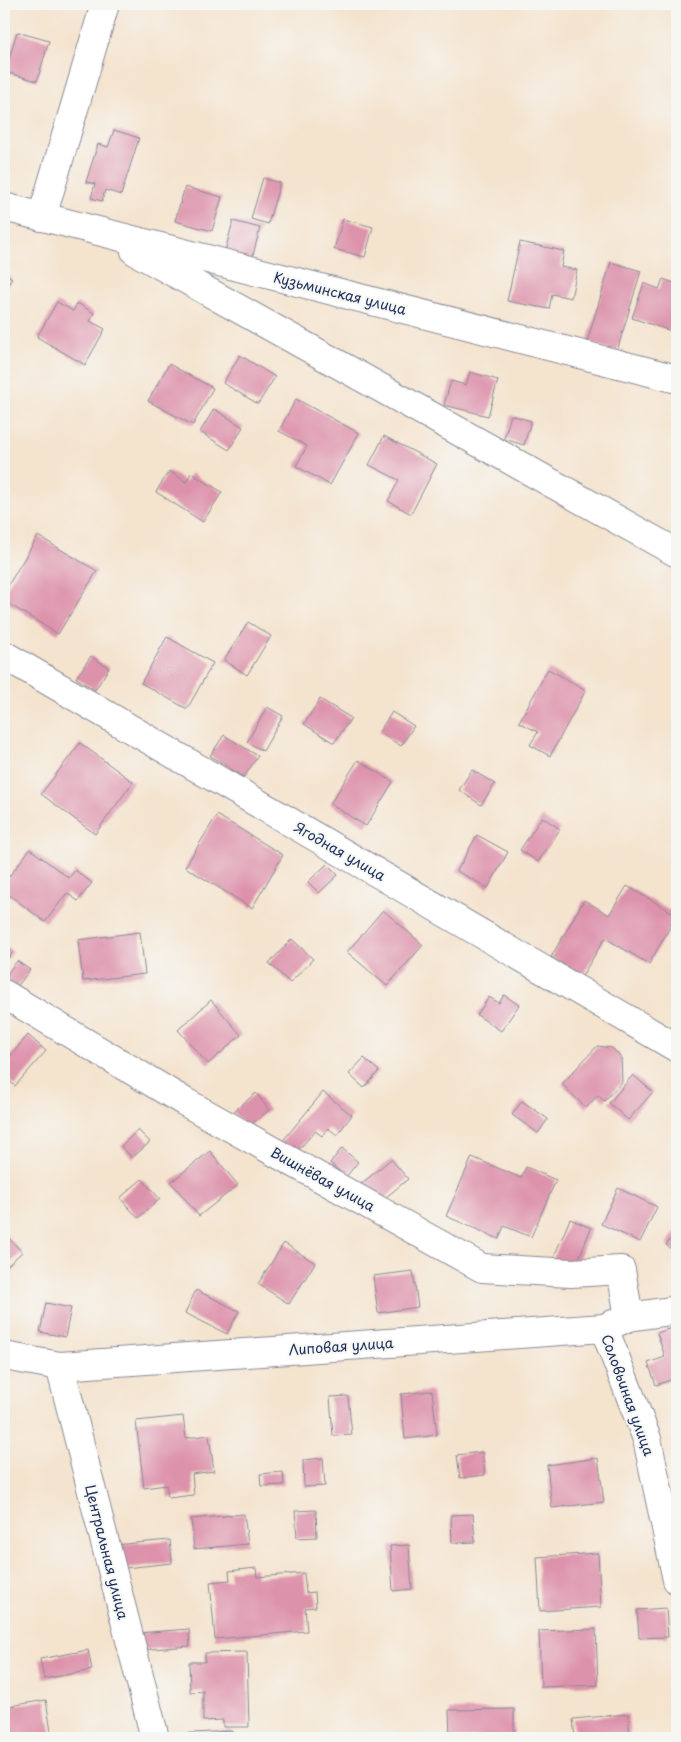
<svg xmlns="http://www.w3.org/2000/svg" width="681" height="1742" font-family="'Playpen Sans',sans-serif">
	<rect width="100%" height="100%" fill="#f6f6f2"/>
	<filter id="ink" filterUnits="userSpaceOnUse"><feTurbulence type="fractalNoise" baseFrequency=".02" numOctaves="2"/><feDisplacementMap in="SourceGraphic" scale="10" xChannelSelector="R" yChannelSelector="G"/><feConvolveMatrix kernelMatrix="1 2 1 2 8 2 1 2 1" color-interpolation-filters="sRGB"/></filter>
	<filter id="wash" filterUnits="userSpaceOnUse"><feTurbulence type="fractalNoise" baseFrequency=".0096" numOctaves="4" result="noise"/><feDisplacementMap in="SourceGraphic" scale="20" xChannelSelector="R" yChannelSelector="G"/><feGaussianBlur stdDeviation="1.12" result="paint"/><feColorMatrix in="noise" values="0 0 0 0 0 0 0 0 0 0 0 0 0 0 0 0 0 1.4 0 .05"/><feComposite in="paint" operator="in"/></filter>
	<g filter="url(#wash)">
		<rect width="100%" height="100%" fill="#f4e3cd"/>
		<g id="blocks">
			<g fill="#dd92ab">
				<path d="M339,4H368L367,11Z"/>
				<path d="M17,32L49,41L37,81L5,72Z"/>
				<path d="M114,130L139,138L121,195L105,190L102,201L91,198L95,184L86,182L98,144L108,147Z"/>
				<path d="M263,178L280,183L268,224L251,219Z"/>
				<path d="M185,187L222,197L212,231L175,221Z"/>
				<path d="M343,219L373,227L365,257L334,249Z"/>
				<path d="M233,221L260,228L251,263L224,255Z"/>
				<path d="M520,242L564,251L561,267L577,270L571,298L552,294L549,309L507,301Z"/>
				<path d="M611,262L641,271L617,351L587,342Z"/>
				<path d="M4,273L12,278L4,292Z"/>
				<path d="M663,279L677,284V333L632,318L644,283L659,289Z"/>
				<path d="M57,302L73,311L77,303L94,313L90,321L105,329L85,365L37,337Z"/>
				<path d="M240,355L275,377L258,404L223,383Z"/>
				<path d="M169,364L213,388L193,425L148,401Z"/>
				<path d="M470,372L498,380L488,416L444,405L451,381L466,385Z"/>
				<path d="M296,399L359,433L330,485L296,466L307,446L279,431Z"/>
				<path d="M214,409L243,427L229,450L200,432Z"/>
				<path d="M511,415L531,421L524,445L504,439Z"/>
				<path d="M384,436L437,464L411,514L388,501L399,480L369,465Z"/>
				<path d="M169,471L186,482L191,473L222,492L203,522L156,492Z"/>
				<path d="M38,536L97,571L58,634L4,601V592Z"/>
				<path d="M248,622L271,636L247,675L224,660Z"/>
				<path d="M167,637L213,663L187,709L141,683Z"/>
				<path d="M91,656L109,668L95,690L76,678Z"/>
				<path d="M548,669L586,690L550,756L530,745L538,732L519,722Z"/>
				<path d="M320,699L351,718L334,743L304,724Z"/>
				<path d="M267,707L283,716L263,751L247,742Z"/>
				<path d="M392,712L414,726L401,746L379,732Z"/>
				<path d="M224,735L258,756L244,777L210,756Z"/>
				<path d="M80,743L133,782L95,834L41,794Z"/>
				<path d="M358,760L393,782L366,826L330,804Z"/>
				<path d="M472,770L495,784L481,805L459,790Z"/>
				<path d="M217,815L283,855L252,908L185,867Z"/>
				<path d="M542,817L560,829L538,862L520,850Z"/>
				<path d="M477,835L508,852L488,888L457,871Z"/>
				<path d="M30,849L69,878L75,870L92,883L78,901L67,893L45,922L4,891V883Z"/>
				<path d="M327,864L338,875L319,893L308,882Z"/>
				<path d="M627,886L677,915L649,964L605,938L582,976L551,957L584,900L609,915Z"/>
				<path d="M383,910L423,945L387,986L347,952Z"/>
				<path d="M140,932L145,974L83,981L78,940Z"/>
				<path d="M292,939L313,959L290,983L269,963Z"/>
				<path d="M4,945L13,952L4,963Z"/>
				<path d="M17,961L30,970L16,988L4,978Z"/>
				<path d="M504,995L519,1005L501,1031L477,1015L489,997L499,1003Z"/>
				<path d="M211,1000L241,1035L208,1064L178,1030Z"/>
				<path d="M28,1035L46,1051L15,1086L4,1076V1063Z"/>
				<path d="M597,1046L612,1048L621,1057L622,1082L604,1101L598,1095L586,1108L562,1084Z"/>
				<path d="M364,1058L379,1071L364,1088L349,1074Z"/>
				<path d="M633,1075L653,1092L628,1120L609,1103Z"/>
				<path d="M323,1092L352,1115L337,1135L328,1128L322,1136L315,1131L295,1154L281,1143Z"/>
				<path d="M256,1093L269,1110L247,1128L233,1112Z"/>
				<path d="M522,1101L548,1119L538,1133L512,1115Z"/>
				<path d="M138,1130L150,1142L132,1158L121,1146Z"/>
				<path d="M342,1148L358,1162L346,1177L330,1163Z"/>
				<path d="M210,1151L238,1185L199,1216L171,1182Z"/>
				<path d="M472,1157L521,1178L526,1167L556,1180L531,1237L504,1226L499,1239L446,1216Z"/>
				<path d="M391,1159L408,1179L378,1204L361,1184Z"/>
				<path d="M142,1179L160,1199L138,1218L120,1198Z"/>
				<path d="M618,1188L657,1207L640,1242L601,1224Z"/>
				<path d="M570,1219L591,1228L575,1268L553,1259Z"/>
				<path d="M677,1229V1253L666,1245Z"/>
				<path d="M4,1233L22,1252L4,1269Z"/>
				<path d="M284,1243L315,1263L289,1304L258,1284Z"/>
				<path d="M413,1271L418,1307L378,1313L373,1276Z"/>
				<path d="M196,1290L239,1311L227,1334L185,1313Z"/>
				<path d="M46,1303L71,1308L65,1337L40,1332Z"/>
				<path d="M677,1326V1378L656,1385L648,1363L665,1357L657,1333Z"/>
				<path d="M432,1391L437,1435L405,1439L401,1394Z"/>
				<path d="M348,1396L352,1435L333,1436L330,1397Z"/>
				<path d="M183,1416L186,1438L209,1435L214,1471L192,1474L194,1495L168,1498L166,1485L144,1488L136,1421Z"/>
				<path d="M482,1452L485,1475L460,1478L457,1455Z"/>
				<path d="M323,1458L325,1486L304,1487L303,1460Z"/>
				<path d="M598,1458L604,1502L552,1508L547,1465Z"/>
				<path d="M283,1472L284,1485L261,1486L260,1474Z"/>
				<path d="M316,1510L317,1537L297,1538L295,1511Z"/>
				<path d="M244,1514L248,1544L194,1549L191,1519Z"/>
				<path d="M473,1514L475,1542L452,1543L451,1515Z"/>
				<path d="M170,1540L172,1563L116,1569L114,1545Z"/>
				<path d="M409,1545L412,1589L393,1591L390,1546Z"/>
				<path d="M598,1553L601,1607L540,1611L537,1557Z"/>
				<path d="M256,1568L257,1577L304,1573L306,1593L315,1592L316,1607L305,1608L307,1631L215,1639L210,1582L230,1580L229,1571Z"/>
				<path d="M666,1608L668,1637L639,1638L637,1610Z"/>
				<path d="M189,1629L190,1646L140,1650L138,1633Z"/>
				<path d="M596,1629L598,1685L541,1687L539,1631Z"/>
				<path d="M88,1650L92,1670L44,1679L40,1659Z"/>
				<path d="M247,1652L249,1727H223V1720L203,1721V1691L190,1692L189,1662H205V1653Z"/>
				<path d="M46,1700L52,1738H4V1707Z"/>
				<path d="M514,1709V1738H450L449,1710Z"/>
				<path d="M628,1714L630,1738H575L573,1719Z"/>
				<path d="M232,1731V1738H174V1734Z"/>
			</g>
		</g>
	</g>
	<g filter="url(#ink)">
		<use href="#blocks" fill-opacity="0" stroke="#888996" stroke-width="1"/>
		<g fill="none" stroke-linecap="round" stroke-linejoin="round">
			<g stroke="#888996" stroke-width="30">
				<g id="minor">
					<path d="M4,207L677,379"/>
					<path d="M42,217L105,4"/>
					<path d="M135,251L677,553"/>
					<path d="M4,655L677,1048"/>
					<path d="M4,994L185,1102L482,1268L571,1273L621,1270L629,1317"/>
					<path d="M604,1328L647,1439L677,1580"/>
					<path d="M4,1356L60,1366L604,1328L629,1317L677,1310"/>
					<path d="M60,1366L155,1738"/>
				</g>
			</g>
			<use href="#minor" stroke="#fff" stroke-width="28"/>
		</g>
	</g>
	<g text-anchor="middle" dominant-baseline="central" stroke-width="4" stroke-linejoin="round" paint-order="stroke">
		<g font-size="14" fill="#1b2f5e" stroke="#f6f6f2">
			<text transform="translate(340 293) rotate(14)">Кузьминская улица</text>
			<text transform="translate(340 851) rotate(30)">Ягодная улица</text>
			<text transform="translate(323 1179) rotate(29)">Вишнёвая улица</text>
			<text transform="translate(341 1346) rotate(-4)">Липовая улица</text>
			<text transform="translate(628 1395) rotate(70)">Соловьиная улица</text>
			<text transform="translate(107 1552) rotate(76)">Центральная улица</text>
		</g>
	</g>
	<rect width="681" height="1742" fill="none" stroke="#f6f6f2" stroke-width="20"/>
</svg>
